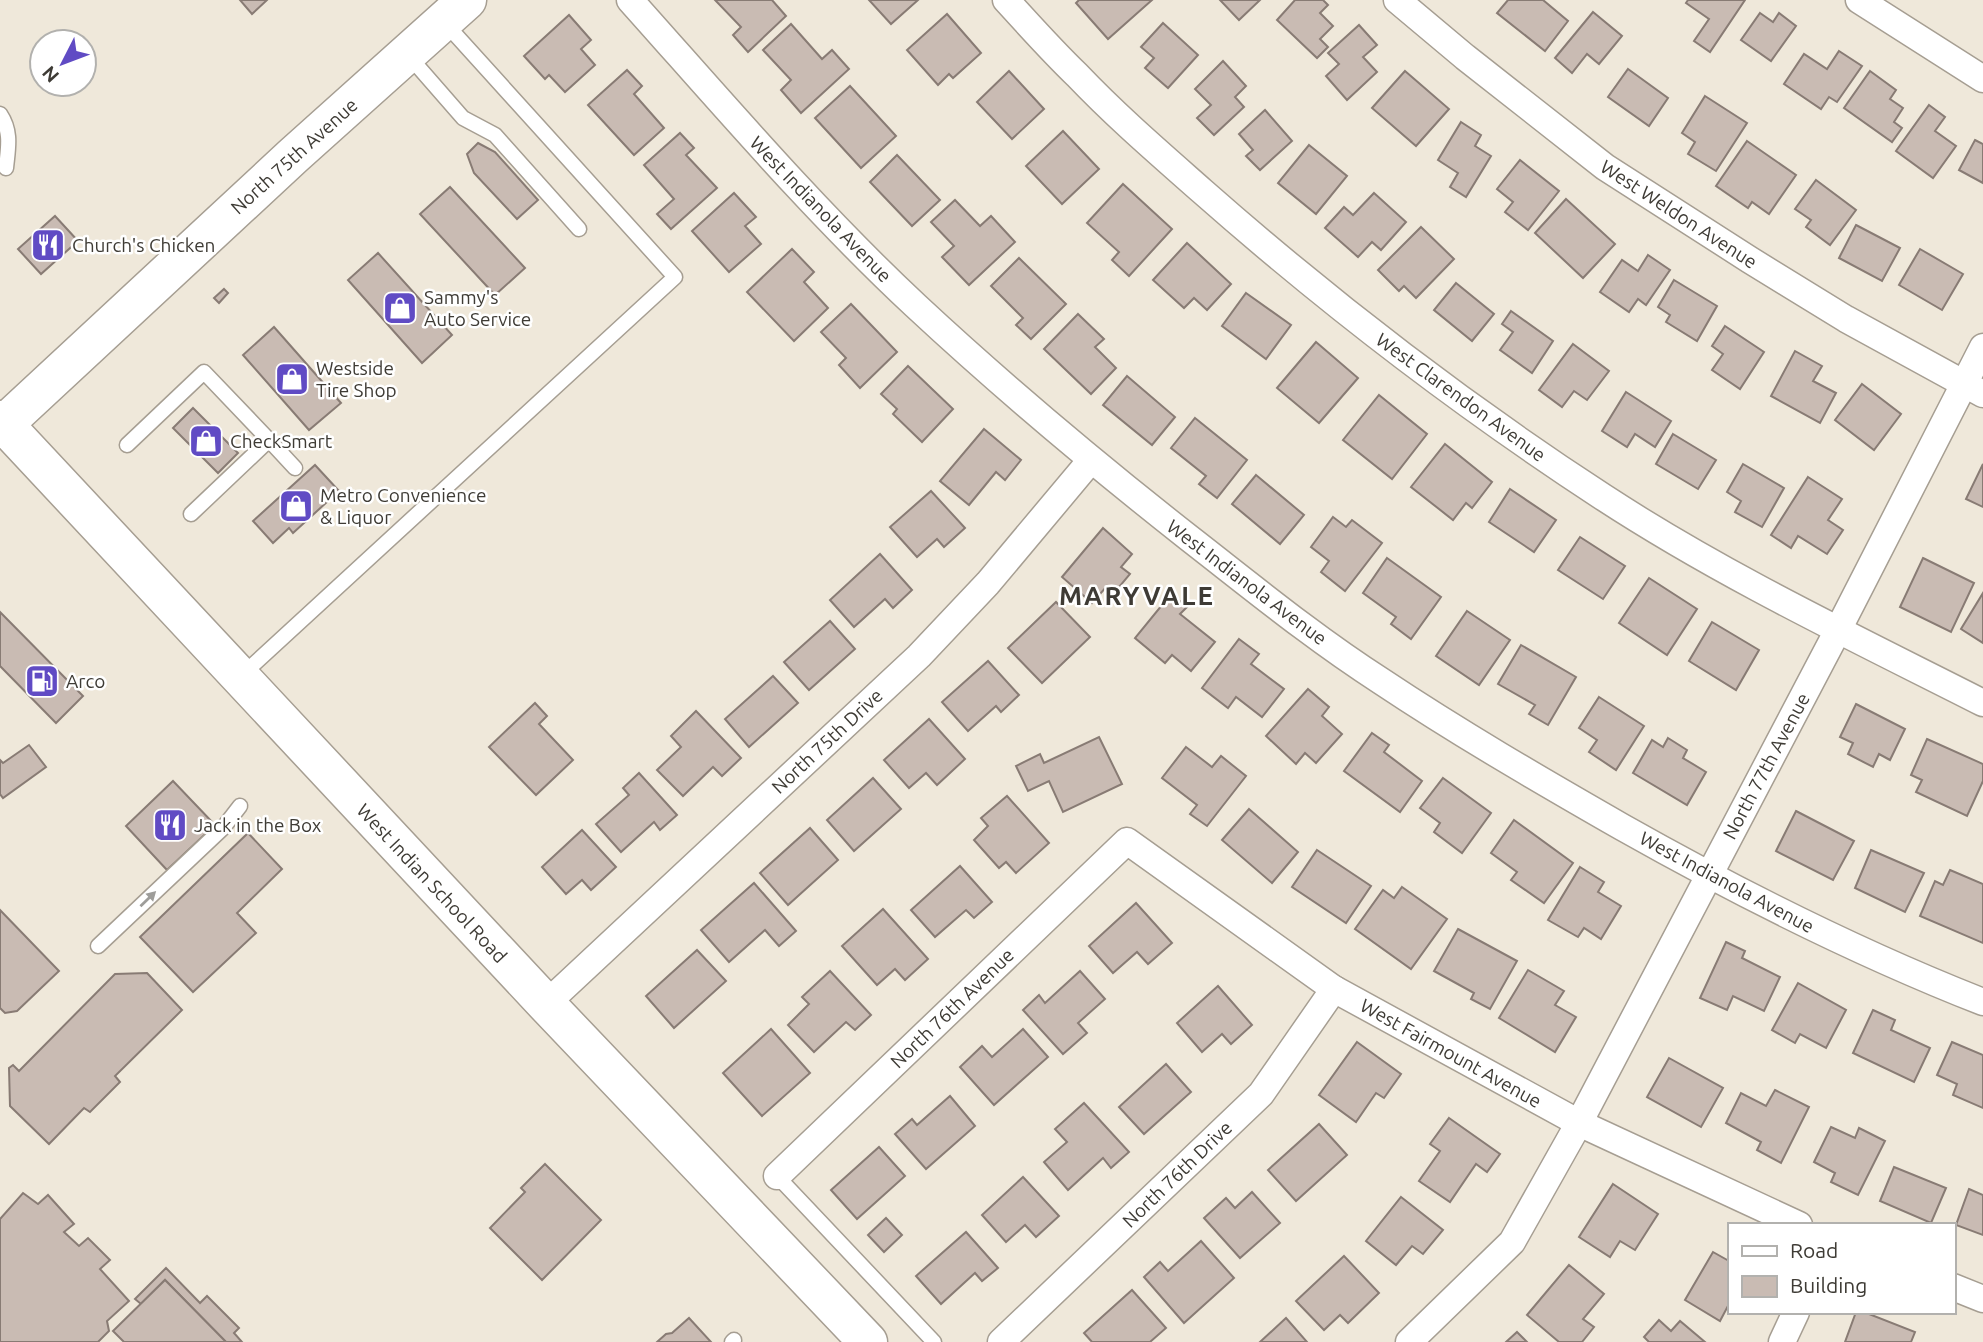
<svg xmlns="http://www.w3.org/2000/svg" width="1983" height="1342" font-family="Ubuntu,sans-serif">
	<rect width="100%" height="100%" fill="#efe8da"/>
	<g fill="#c9bbb3" stroke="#887b74" stroke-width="2">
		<path d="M240,0H267L252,14Z"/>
		<path d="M715,0H772L786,16L748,52L733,35L741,27Z"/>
		<path d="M869,0H918L891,24Z"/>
		<path d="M1079,0H1152L1108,39L1076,3Z"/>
		<path d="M1220,0H1260L1239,20Z"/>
		<path d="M1295,0H1323L1328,5L1320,13L1333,26L1320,39L1328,47L1317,58L1277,20Z"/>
		<path d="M1508,0H1543L1568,21L1545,51L1497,13Z"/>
		<path d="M1688,0H1745L1710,52L1694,41L1709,19L1686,3Z"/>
		<path d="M1593,12L1622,36L1599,64L1587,54L1572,73L1555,58Z"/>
		<path d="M1760,13L1773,22L1779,13L1796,26L1771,61L1741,40Z"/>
		<path d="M947,14L981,53L953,78L949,74L938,85L907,50Z"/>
		<path d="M569,15L591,40L581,49L595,65L565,92L549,75L545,79L524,56Z"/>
		<path d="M1163,23L1198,55L1168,88L1145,68L1154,58L1141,47Z"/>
		<path d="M791,24L822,59L832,50L849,69L801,113L781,90L791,80L763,50Z"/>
		<path d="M1359,25L1377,45L1363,57L1377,72L1347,100L1326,76L1339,64L1328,53Z"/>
		<path d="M1839,51L1862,66L1837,102L1829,97L1821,109L1784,84L1804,54L1827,69Z"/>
		<path d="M1223,61L1246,86L1235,97L1244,107L1214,135L1197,118L1211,105L1195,89Z"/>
		<path d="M1628,69L1668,98L1649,126L1608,97Z"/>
		<path d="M627,70L642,86L634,94L664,128L634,155L588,105Z"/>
		<path d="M1009,71L1044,109L1012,139L977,102Z"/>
		<path d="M1405,71L1449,109L1416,146L1372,108Z"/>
		<path d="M1870,71L1896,90L1890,99L1903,108L1894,122L1902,128L1892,142L1844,108Z"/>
		<path d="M850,86L896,136L861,168L815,118Z"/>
		<path d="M1705,96L1747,123L1716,171L1688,154L1695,142L1682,133Z"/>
		<path d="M1929,105L1945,117L1935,131L1956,146L1933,178L1896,151Z"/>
		<path d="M1265,110L1292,141L1260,170L1246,156L1253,150L1239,134Z"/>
		<path d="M1461,122L1481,135L1475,146L1491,156L1466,197L1450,187L1458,173L1438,160Z"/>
		<path d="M1063,131L1099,169L1062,204L1026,166Z"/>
		<path d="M680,133L694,148L686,155L717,188L671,229L657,214L674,199L644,165Z"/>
		<path d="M1975,140L1983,144V183L1959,170Z"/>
		<path d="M1747,141L1796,175L1769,214L1752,202L1748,208L1716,186Z"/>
		<path d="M478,143L495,152L538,200L517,219L474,173L467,154Z"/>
		<path d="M1309,145L1347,176L1316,214L1278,183Z"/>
		<path d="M897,155L940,200L912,226L870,182Z"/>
		<path d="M1520,160L1559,191L1528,230L1505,212L1513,202L1497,189Z"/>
		<path d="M1816,180L1856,210L1830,245L1806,227L1811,220L1795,209Z"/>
		<path d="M1123,184L1172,229L1129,276L1112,260L1119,252L1087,223Z"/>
		<path d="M450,187L525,268L495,295L420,214Z"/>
		<path d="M734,193L756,217L745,226L761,244L729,272L692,231Z"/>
		<path d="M1374,193L1406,222L1381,250L1372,242L1358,257L1325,228L1344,207L1353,215Z"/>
		<path d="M1566,199L1615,244L1583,278L1535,233Z"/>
		<path d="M955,200L980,226L991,216L1015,242L969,285L942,257L954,246L931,222Z"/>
		<path d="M55,216L78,241L41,274L18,249Z"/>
		<path d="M1856,225L1900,248L1882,281L1839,258Z"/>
		<path d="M1421,227L1454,259L1416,298L1404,286L1399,291L1378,270Z"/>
		<path d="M1187,243L1231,284L1207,310L1194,298L1184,308L1153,280Z"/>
		<path d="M792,249L814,272L804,282L828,308L794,341L747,292Z"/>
		<path d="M1920,249L1963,274L1942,310L1899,285Z"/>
		<path d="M378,253L452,335L422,363L348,280Z"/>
		<path d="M1648,255L1670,270L1646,305L1638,299L1629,312L1600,292L1622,260L1638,271Z"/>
		<path d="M1019,258L1066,304L1031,339L1016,325L1023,318L991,286Z"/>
		<path d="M1674,280L1717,306L1697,341L1666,322L1670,315L1658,307Z"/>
		<path d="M1456,283L1494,314L1472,341L1434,310Z"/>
		<path d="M224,289L228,293L219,303L214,298Z"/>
		<path d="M1246,293L1291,325L1266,359L1222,326Z"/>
		<path d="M851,304L897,352L860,388L839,365L846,358L821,332Z"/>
		<path d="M1511,311L1553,341L1532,373L1500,350L1513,332L1502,324Z"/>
		<path d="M1078,314L1104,339L1095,347L1116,368L1091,394L1044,349Z"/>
		<path d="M1725,326L1764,352L1740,389L1712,370L1723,354L1712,346Z"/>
		<path d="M274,327L341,403L309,430L243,355Z"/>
		<path d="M1316,342L1358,378L1319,423L1277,388Z"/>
		<path d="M1573,344L1609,371L1587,400L1574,391L1562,407L1539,390Z"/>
		<path d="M1795,351L1822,366L1813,381L1836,393L1820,423L1771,396Z"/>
		<path d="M908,366L953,409L922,442L893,414L897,409L881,394Z"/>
		<path d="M1127,376L1175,417L1152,445L1103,405Z"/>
		<path d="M1862,384L1901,414L1874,450L1835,420Z"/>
		<path d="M1626,392L1671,421L1655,447L1635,434L1627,447L1602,431Z"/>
		<path d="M1379,395L1427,434L1392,479L1343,440Z"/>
		<path d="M193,408L238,453L218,473L173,428Z"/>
		<path d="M1195,418L1247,460L1217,498L1199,484L1206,476L1171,448Z"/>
		<path d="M984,429L1021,460L1005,480L996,472L969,505L940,481Z"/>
		<path d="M1673,434L1716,460L1698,489L1656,464Z"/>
		<path d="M1445,444L1492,482L1472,508L1466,503L1453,520L1411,487Z"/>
		<path d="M1743,464L1784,488L1762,527L1735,512L1741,501L1727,492Z"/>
		<path d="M1983,464V507L1966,499Z"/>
		<path d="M315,465L339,491L293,533L289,528L273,543L253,521Z"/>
		<path d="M1256,475L1304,515L1280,544L1232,504Z"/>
		<path d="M1808,477L1842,499L1828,520L1843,530L1827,554L1798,536L1791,548L1771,535Z"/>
		<path d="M1510,489L1556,520L1534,552L1489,522Z"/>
		<path d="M931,491L965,528L944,547L937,539L917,557L890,527Z"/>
		<path d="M1333,517L1346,527L1352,520L1382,543L1345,591L1321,572L1329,561L1311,547Z"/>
		<path d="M1103,528L1132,554L1121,567L1130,574L1115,592L1107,586L1092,603L1062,577Z"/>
		<path d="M1580,537L1625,566L1603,599L1558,570Z"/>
		<path d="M880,554L912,590L893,608L885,599L854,627L830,600Z"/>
		<path d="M1387,558L1441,597L1411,639L1391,624L1396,617L1363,593Z"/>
		<path d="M1923,558L1974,583L1951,632L1900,607Z"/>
		<path d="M1649,578L1697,609L1667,655L1619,623Z"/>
		<path d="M1983,593V643L1961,629Z"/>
		<path d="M1171,594L1187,607L1180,614L1215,642L1191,671L1172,655L1165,663L1135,638Z"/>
		<path d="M1056,602L1090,637L1042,683L1008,648Z"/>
		<path d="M1467,611L1510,640L1479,685L1436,656Z"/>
		<path d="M0,612L83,696L56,723L0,666Z"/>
		<path d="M830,621L855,649L809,690L784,662Z"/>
		<path d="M1712,622L1759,650L1736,690L1689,661Z"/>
		<path d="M1239,639L1259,654L1251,664L1284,689L1262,717L1236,697L1228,708L1202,688Z"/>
		<path d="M1521,645L1576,677L1548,725L1529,714L1535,705L1498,684Z"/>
		<path d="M988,661L1019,695L1001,712L996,706L968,731L942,702Z"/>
		<path d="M773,676L798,703L749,747L725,719Z"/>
		<path d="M1308,689L1329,707L1322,716L1342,734L1316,763L1305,753L1296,764L1266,736Z"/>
		<path d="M1599,697L1644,726L1616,770L1589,752L1597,740L1579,728Z"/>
		<path d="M535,703L547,716L539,724L573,760L536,795L489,747Z"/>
		<path d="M1856,704L1905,729L1890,760L1879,754L1873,767L1848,754L1853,743L1840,737Z"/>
		<path d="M696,711L741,758L722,776L713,767L683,796L657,770L681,747L671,736Z"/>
		<path d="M929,719L965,759L937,785L926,773L909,788L884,760Z"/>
		<path d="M1372,733L1389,745L1384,752L1422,781L1400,812L1344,771Z"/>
		<path d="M1099,737L1122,784L1063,812L1049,781L1028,791L1016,766L1040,754L1044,763Z"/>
		<path d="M1668,738L1687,750L1683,758L1706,772L1687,805L1633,773L1652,740L1663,747Z"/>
		<path d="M1927,739L1983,764V781L1967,816L1916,792L1922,780L1911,775Z"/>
		<path d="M29,745L46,767L3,798L0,794V760L3,763Z"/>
		<path d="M1186,747L1212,767L1221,756L1246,776L1207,826L1190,814L1197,805L1162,778Z"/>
		<path d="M639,773L677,815L660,830L654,822L621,852L596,824L629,795L623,788Z"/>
		<path d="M873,778L901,809L854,851L827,820Z"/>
		<path d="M1443,778L1491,813L1462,853L1434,832L1440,823L1420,808Z"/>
		<path d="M173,781L215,825L167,870L126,826Z"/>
		<path d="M1007,796L1049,843L1016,873L1006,862L999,868L974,840L988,826L981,818Z"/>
		<path d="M1249,809L1298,852L1272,883L1222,840Z"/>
		<path d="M1796,811L1854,841L1833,880L1776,851Z"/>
		<path d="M1514,820L1573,863L1544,903L1511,880L1517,872L1491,853Z"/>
		<path d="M810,828L838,860L788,905L760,873Z"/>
		<path d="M582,830L616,867L591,890L582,880L566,894L542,867Z"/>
		<path d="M248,833L282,869L237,913L256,933L193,992L140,937Z"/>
		<path d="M1317,850L1371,886L1346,923L1292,887Z"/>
		<path d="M1871,850L1924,873L1905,912L1855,888Z"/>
		<path d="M960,866L992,902L974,918L966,910L935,937L911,910Z"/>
		<path d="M1580,867L1604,882L1598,892L1621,906L1601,939L1584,928L1578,937L1548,920Z"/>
		<path d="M1950,870L1983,884V943L1920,916L1935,881L1943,885Z"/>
		<path d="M754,883L796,931L779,946L765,930L729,962L701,930Z"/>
		<path d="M1402,887L1447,919L1411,969L1355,929L1383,890L1394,898Z"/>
		<path d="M1136,903L1172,943L1148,964L1137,952L1113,973L1089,946Z"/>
		<path d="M883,909L928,959L905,980L895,969L877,985L842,946Z"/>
		<path d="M0,910L59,971L17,1011L5,1013L0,1008Z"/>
		<path d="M1458,929L1517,961L1490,1009L1471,999L1474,993L1434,971Z"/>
		<path d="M1726,942L1745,951L1742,958L1780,977L1764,1011L1733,996L1727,1010L1700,998Z"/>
		<path d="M697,950L726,981L674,1028L646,996Z"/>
		<path d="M1528,970L1564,991L1555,1005L1576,1017L1555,1052L1499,1018Z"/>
		<path d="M830,971L871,1015L855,1030L846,1022L814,1052L788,1025L809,1004L802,997Z"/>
		<path d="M1080,971L1105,999L1078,1023L1087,1033L1063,1054L1023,1010L1039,995L1045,1003Z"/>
		<path d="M147,973L182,1010L115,1076L120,1082L90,1112L84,1108L49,1144L10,1106L9,1068L13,1065L19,1071L115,974Z"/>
		<path d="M1798,983L1846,1010L1826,1048L1800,1034L1795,1043L1772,1030Z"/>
		<path d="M1218,986L1252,1025L1231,1044L1222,1034L1202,1052L1177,1023Z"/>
		<path d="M1873,1010L1895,1020L1891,1030L1930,1048L1914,1082L1853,1053Z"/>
		<path d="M771,1029L810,1073L762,1116L723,1073Z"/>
		<path d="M1023,1029L1048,1057L994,1105L960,1067L982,1046L992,1057Z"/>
		<path d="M1357,1042L1401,1074L1384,1098L1376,1093L1356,1122L1319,1095Z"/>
		<path d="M1952,1042L1983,1055V1108L1953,1095L1957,1084L1937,1075Z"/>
		<path d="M1669,1058L1723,1088L1701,1127L1647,1097Z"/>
		<path d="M1166,1064L1191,1092L1144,1134L1119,1107Z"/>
		<path d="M1775,1090L1809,1107L1781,1163L1757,1150L1761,1142L1726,1123L1741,1093L1766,1106Z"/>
		<path d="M950,1096L975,1126L926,1169L895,1134L912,1119L917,1125Z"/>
		<path d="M1084,1103L1129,1152L1111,1168L1103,1158L1068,1190L1044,1162L1067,1142L1055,1129Z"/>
		<path d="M1449,1118L1500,1154L1487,1172L1476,1164L1450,1202L1419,1181L1440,1151L1430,1144Z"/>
		<path d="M1319,1124L1347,1155L1296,1201L1268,1170Z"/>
		<path d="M1831,1127L1855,1138L1859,1128L1885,1141L1858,1195L1831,1182L1835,1173L1814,1162Z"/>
		<path d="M879,1147L905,1176L857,1219L831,1190Z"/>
		<path d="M545,1164L601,1220L542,1280L490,1228L525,1192L521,1188Z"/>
		<path d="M1894,1167L1946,1188L1931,1223L1880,1201Z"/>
		<path d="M1023,1177L1059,1216L1036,1237L1025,1225L1006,1242L982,1215Z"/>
		<path d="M1613,1184L1658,1214L1635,1250L1620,1241L1610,1257L1579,1237Z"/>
		<path d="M1969,1189L1983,1195V1235L1956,1225Z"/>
		<path d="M1252,1192L1280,1223L1240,1258L1204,1218L1226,1198L1235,1208Z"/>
		<path d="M23,1193L38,1204L48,1195L74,1224L64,1232L79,1246L88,1238L110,1260L100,1269L129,1301L107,1321L109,1331L98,1342H0V1219Z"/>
		<path d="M1401,1197L1443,1230L1423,1254L1412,1246L1396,1265L1366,1241Z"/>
		<path d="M886,1218L902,1235L884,1252L868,1235Z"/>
		<path d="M966,1232L998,1268L982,1281L975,1273L941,1304L916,1276Z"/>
		<path d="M1201,1241L1234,1278L1184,1323L1144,1277L1160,1262L1168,1271Z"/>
		<path d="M1713,1252L1729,1261V1304L1720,1321L1685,1300Z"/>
		<path d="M1344,1256L1379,1293L1348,1323L1340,1315L1324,1330L1296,1301Z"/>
		<path d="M1569,1265L1604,1294L1583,1319L1594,1327L1582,1342H1559L1527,1315Z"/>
		<path d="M166,1268L200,1303L207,1296L239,1328L234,1333L242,1342H226L165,1280L141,1304L135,1299Z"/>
		<path d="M165,1280L226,1342H124L113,1331Z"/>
		<path d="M1132,1290L1166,1328L1150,1342H1092L1084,1333Z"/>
		<path d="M1856,1312H1864L1915,1332L1911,1342H1845Z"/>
		<path d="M689,1318L711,1342H657L666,1334L672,1333Z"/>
		<path d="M1286,1318L1307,1342H1260Z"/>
		<path d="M1659,1320L1671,1331L1680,1321L1705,1342H1649L1644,1337Z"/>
		<path d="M1517,1332L1527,1342H1506Z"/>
	</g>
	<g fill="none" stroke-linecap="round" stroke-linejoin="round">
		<g stroke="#a69e92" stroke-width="17">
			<g id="lane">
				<path d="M408,55L463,118L495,135L579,229"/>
				<path d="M0,114C12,132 8,148 6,168"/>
				<path d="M269,440L295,468"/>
				<path d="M127,445L204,372L269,440L191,514"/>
				<path d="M241,676L675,277L445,23"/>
				<path d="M98,946L223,828L240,806"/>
				<path d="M777,1176L934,1342"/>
				<path d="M732,1342L734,1340"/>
			</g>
		</g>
		<g stroke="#a69e92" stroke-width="29">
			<g id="street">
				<path d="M630,0C723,104 814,211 916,306C1003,387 1095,464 1189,538C1252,587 1314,638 1381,681C1459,733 1540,780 1622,827C1739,893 1858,953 1983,1002"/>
				<path d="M1006,0C1029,25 1052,51 1077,75C1116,116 1159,153 1202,191C1328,302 1462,405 1603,497C1724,576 1855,638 1983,703"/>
				<path d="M1397,0L1465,57L1605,167L1750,260L1846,319L1983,394"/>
				<path d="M1859,0L1983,79"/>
				<path d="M546,1004L919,656L988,583L1091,460"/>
				<path d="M777,1176L1127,841L1334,989L1579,1123L1799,1225"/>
				<path d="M1953,1287L1983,1299"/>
				<path d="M1001,1342L1261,1094L1334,989"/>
				<path d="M1409,1342L1512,1242L1579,1123L1838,630L1983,347"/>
				<path d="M1782,1342L1796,1312"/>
			</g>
		</g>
		<g stroke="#a69e92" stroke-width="41">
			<g id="secondary">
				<path d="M0,420L546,1004L868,1342"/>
				<path d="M0,428L293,156L467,0"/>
			</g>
		</g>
		<use href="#lane" stroke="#fff" stroke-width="14"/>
		<use href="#street" stroke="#fff" stroke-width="26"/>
		<use href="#secondary" stroke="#fff" stroke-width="38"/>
	</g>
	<defs><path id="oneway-solid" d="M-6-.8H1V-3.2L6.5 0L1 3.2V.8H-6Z" transform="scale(1.75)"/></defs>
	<use fill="#9e9d9a" href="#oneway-solid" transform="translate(148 899) rotate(-44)"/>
	<defs>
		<g id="restaurant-square" transform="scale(1.75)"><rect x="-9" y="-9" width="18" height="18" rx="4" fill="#604bc4" stroke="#fff"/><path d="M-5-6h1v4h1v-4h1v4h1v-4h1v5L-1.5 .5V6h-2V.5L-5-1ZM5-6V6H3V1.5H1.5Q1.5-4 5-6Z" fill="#fff"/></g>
		<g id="shop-square" transform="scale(1.75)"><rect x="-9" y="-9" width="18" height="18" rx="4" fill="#604bc4" stroke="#fff"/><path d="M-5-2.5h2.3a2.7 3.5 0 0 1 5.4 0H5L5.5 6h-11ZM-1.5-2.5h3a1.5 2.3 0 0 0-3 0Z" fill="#fff"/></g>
		<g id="fuel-square" transform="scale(1.75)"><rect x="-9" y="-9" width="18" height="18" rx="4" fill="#604bc4" stroke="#fff"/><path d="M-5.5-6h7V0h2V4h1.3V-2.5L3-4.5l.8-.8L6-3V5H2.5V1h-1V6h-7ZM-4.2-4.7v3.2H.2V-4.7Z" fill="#fff"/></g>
	</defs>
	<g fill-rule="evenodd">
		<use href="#restaurant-square" x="48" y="245"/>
		<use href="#shop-square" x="400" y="308"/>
		<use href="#shop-square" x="292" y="379"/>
		<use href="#shop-square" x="206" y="441"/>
		<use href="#shop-square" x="296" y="506"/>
		<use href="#fuel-square" x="42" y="681"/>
		<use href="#restaurant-square" x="170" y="825"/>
	</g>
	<g text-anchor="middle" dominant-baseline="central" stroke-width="5" stroke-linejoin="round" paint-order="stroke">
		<g font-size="19" fill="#3e3b35" stroke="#fff">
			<text transform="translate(294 156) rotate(-42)">North 75th Avenue</text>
			<text transform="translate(821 209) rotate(46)">West Indianola Avenue</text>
			<text transform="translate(1679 214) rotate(33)">West Weldon Avenue</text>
			<text transform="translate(1461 397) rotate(36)">West Clarendon Avenue</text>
			<text transform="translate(1247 582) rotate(37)">West Indianola Avenue</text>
			<text transform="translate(827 741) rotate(-43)">North 75th Drive</text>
			<text transform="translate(1766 766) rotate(-62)">North 77th Avenue</text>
			<text transform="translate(1727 882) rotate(28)">West Indianola Avenue</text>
			<text transform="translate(432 883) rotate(47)">West Indian School Road</text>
			<text transform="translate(952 1008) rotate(-44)">North 76th Avenue</text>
			<text transform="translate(1451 1053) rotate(29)">West Fairmount Avenue</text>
			<text transform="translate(1177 1174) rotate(-44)">North 76th Drive</text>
		</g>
		<g font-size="19" fill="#3e3b35" stroke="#fff" text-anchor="start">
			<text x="72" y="245">Church's Chicken</text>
			<text x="424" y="297">Sammy's<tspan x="424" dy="22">Auto Service</tspan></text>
			<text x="316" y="368">Westside<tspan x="316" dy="22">Tire Shop</tspan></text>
			<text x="230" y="441">CheckSmart</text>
			<text x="320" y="495">Metro Convenience<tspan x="320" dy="22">&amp; Liquor</tspan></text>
			<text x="66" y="681">Arco</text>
			<text x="194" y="825">Jack in the Box</text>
		</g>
		<g font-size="26" font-weight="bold" letter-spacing="2" fill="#3e3b35" stroke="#fff">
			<text x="1137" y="595">MARYVALE</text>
		</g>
	</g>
	<rect x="1728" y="1223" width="228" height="91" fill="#ffffff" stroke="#b2b1ae" stroke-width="2"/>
	<rect x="1742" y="1246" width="35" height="10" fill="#ffffff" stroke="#b2b1ae" stroke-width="2"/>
	<text x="1790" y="1258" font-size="21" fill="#3e3b35">Road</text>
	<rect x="1742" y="1276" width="35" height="21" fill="#c9bbb3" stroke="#b2b1ae" stroke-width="2"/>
	<text x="1790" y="1293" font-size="21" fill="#3e3b35">Building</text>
	<g transform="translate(63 63) rotate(228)"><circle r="33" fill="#ffffff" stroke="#b2b1ae" stroke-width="2"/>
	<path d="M0-5L12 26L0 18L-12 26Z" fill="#604bc4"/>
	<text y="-10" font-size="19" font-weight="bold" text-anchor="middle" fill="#3e3b35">N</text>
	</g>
</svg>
